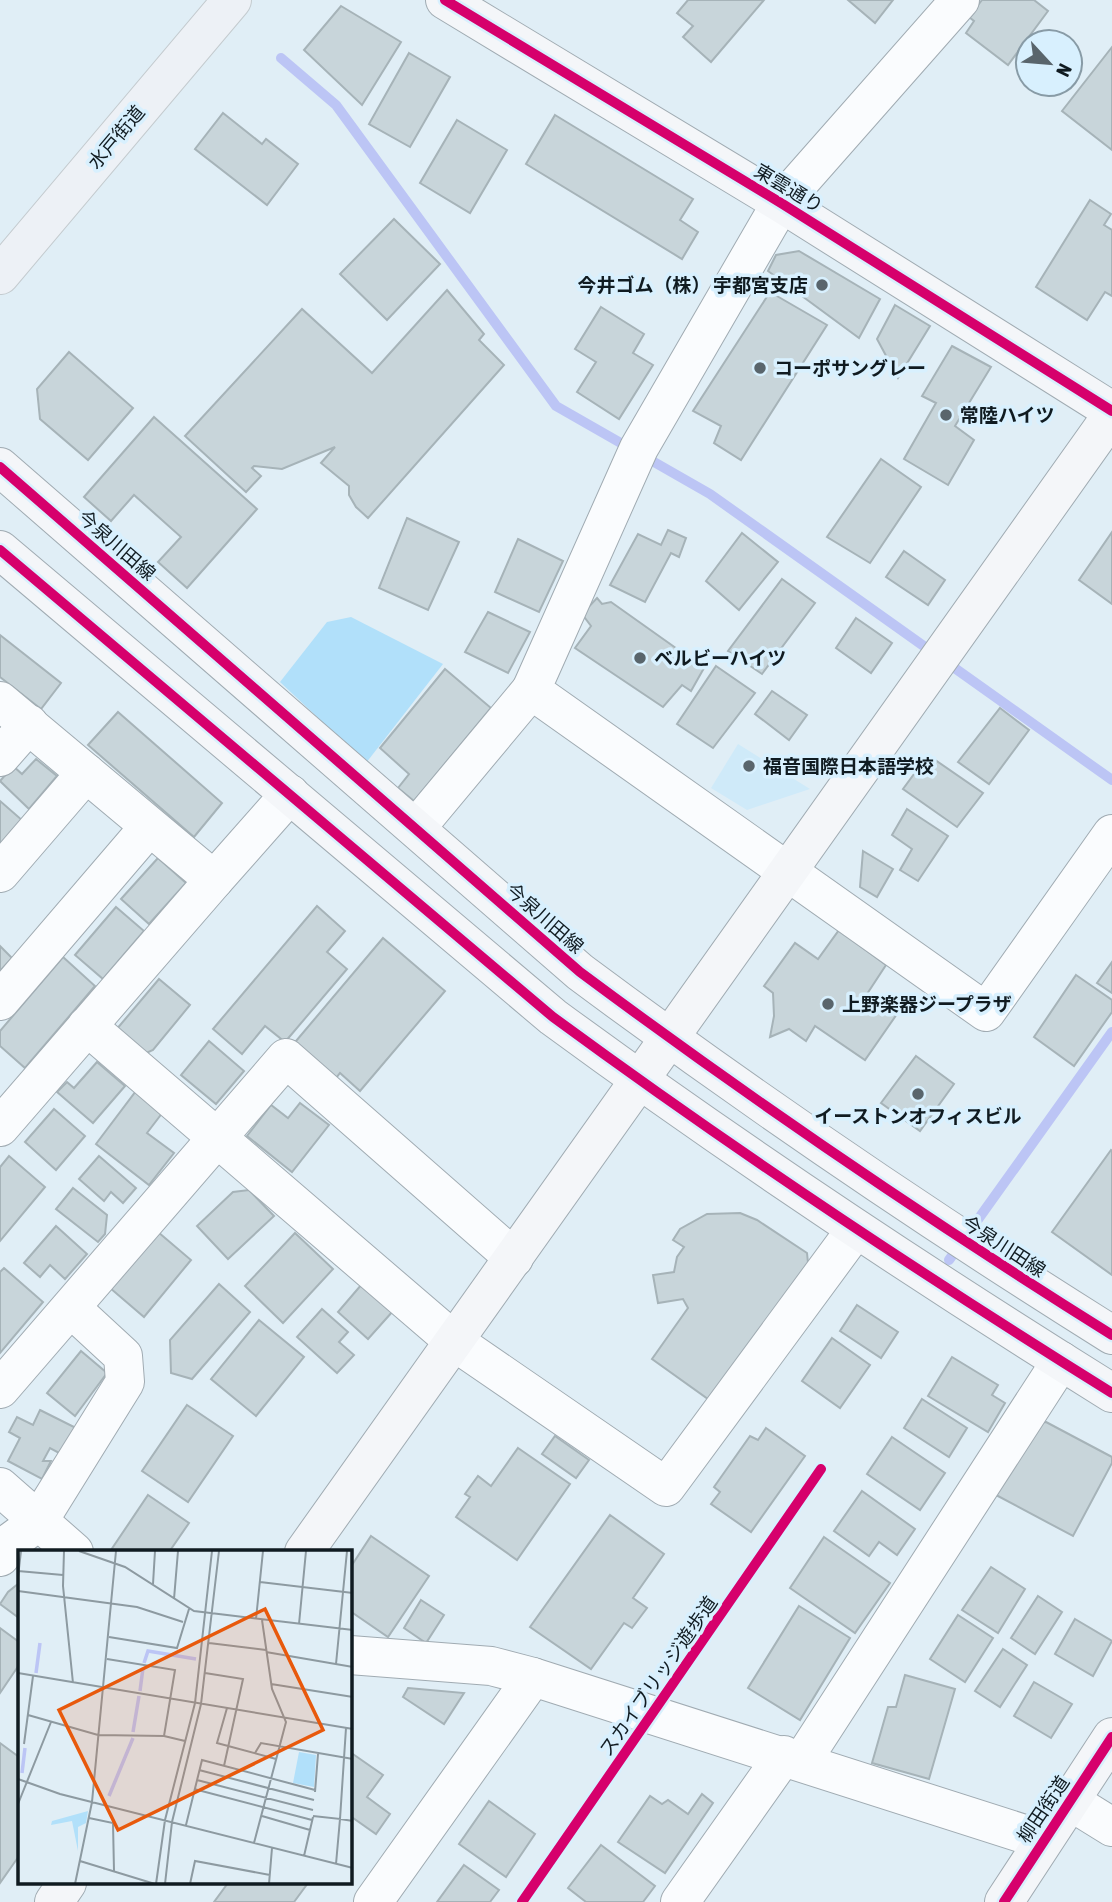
<svg xmlns="http://www.w3.org/2000/svg" width="1112" height="1902" font-family="'Asap Condensed','Noto Sans JP',sans-serif">
	<rect width="100%" height="100%" fill="#e0eef6"/>
	<path fill="#cfeaf9" d="M738,744L810,789L747,810L711,788Z"/>
	<path fill="#b1e0fa" d="M351,617L443,664L366,763L280,682L327,622Z"/>
	<g fill="none" stroke-linecap="round" stroke-linejoin="round">
		<g stroke="#bcc5f5" stroke-width="10">
			<path d="M281,58L336,105L556,406L710,494L1112,780"/>
			<path d="M949,1260L1112,1032"/>
		</g>
	</g>
	<g fill="#c8d5da" stroke="#a6b3b8" stroke-width="2">
		<path d="M688,0H764L711,62L683,37L693,26L677,13Z"/>
		<path d="M848,0H893L875,23Z"/>
		<path d="M982,0H1034L1048,11L1008,65L966,33L974,21L969,17Z"/>
		<path d="M341,6L401,42L362,105L304,50Z"/>
		<path d="M1112,47V150L1062,111Z"/>
		<path d="M409,53L450,77L410,147L369,124Z"/>
		<path d="M223,113L262,144L266,139L298,164L267,205L195,149Z"/>
		<path d="M555,115L693,199L680,220L698,232L682,259L526,164Z"/>
		<path d="M457,120L507,150L470,213L420,183Z"/>
		<path d="M1090,200L1111,214L1104,225L1112,230V296L1105,292L1087,320L1036,287Z"/>
		<path d="M394,219L440,264L387,320L340,274Z"/>
		<path d="M799,251L880,299L859,338L768,271L776,255Z"/>
		<path d="M447,290L484,334L479,340L504,365L368,518L356,507L349,495V486L321,463L335,447L282,469L254,466L252,468L261,476L246,492L185,436L302,309L372,373Z"/>
		<path d="M770,292L827,325L741,460L714,443L721,426L693,411Z"/>
		<path d="M895,305L930,326L898,378L877,339Z"/>
		<path d="M601,307L644,334L633,353L653,365L619,419L577,392L596,362L575,349Z"/>
		<path d="M952,346L991,367L955,426L974,440L948,485L904,459L936,403L922,396Z"/>
		<path d="M69,352L133,408L88,460L40,419L37,389Z"/>
		<path d="M154,417L257,509L187,588L158,562L181,537L134,495L111,521L84,497Z"/>
		<path d="M881,459L921,487L870,563L827,537Z"/>
		<path d="M407,518L459,542L428,610L379,588Z"/>
		<path d="M668,530L686,538L679,557L671,553L645,602L610,585L638,534L661,545Z"/>
		<path d="M1112,532V604L1079,580Z"/>
		<path d="M742,533L778,562L739,610L706,581Z"/>
		<path d="M518,539L563,561L539,612L495,592Z"/>
		<path d="M904,551L945,580L928,605L886,577Z"/>
		<path d="M782,579L815,603L762,674L728,651Z"/>
		<path d="M597,598L602,604L611,602L704,668L691,691L682,685L663,707L575,648L591,626L582,614Z"/>
		<path d="M488,612L530,632L508,673L465,652Z"/>
		<path d="M856,618L892,643L871,673L836,648Z"/>
		<path d="M0,635L61,683L41,709L0,677Z"/>
		<path d="M716,666L755,693L713,748L677,724Z"/>
		<path d="M445,669L491,708L414,801L398,788L409,774L380,748Z"/>
		<path d="M772,691L807,715L789,740L755,714Z"/>
		<path d="M1000,708L1029,730L989,784L958,762Z"/>
		<path d="M118,712L222,803L194,837L88,745Z"/>
		<path d="M928,755L983,793L957,827L903,789Z"/>
		<path d="M36,759L57,776L29,809L0,781L13,766L22,774Z"/>
		<path d="M0,801L23,821L0,847Z"/>
		<path d="M907,809L948,836L918,881L900,870L912,849L892,835Z"/>
		<path d="M863,851L893,869L877,897L860,887Z"/>
		<path d="M158,858L186,883L149,924L121,899Z"/>
		<path d="M317,906L345,931L327,952L347,969L285,1042L265,1026L242,1054L213,1029Z"/>
		<path d="M116,907L144,931L103,979L75,955Z"/>
		<path d="M839,930L886,965L867,994L897,1014L865,1060L815,1026L806,1041L789,1029L770,1037L774,1016L773,993L764,986L795,943L818,959Z"/>
		<path d="M383,938L445,991L360,1091L340,1073L333,1082L291,1047Z"/>
		<path d="M0,946L12,958L0,971Z"/>
		<path d="M63,957L95,986L25,1068L0,1046V1031Z"/>
		<path d="M1112,962V993L1097,983Z"/>
		<path d="M1076,975L1112,1000V1012L1074,1066L1034,1037Z"/>
		<path d="M159,979L190,1005L153,1050L144,1054L116,1030Z"/>
		<path d="M209,1041L244,1071L216,1104L181,1075Z"/>
		<path d="M916,1056L954,1084L920,1131L881,1103Z"/>
		<path d="M97,1062L125,1086L93,1123L57,1092L67,1082L74,1088Z"/>
		<path d="M136,1091L163,1112L147,1133L174,1153L149,1185L96,1144Z"/>
		<path d="M300,1103L329,1125L292,1172L247,1136L271,1105L288,1118Z"/>
		<path d="M54,1109L85,1136L56,1170L25,1142Z"/>
		<path d="M1111,1150L1112,1151V1275L1052,1232Z"/>
		<path d="M9,1156L45,1187L0,1241V1167Z"/>
		<path d="M99,1156L136,1188L123,1203L111,1192L104,1201L79,1179Z"/>
		<path d="M73,1188L107,1215L105,1234L98,1242L56,1209Z"/>
		<path d="M249,1190L274,1216L228,1259L197,1226L233,1192Z"/>
		<path d="M740,1213L757,1220L807,1253L809,1273L715,1404L652,1359L688,1308L683,1299L658,1303L653,1275L674,1272L677,1257L684,1247L673,1240L680,1229L707,1214Z"/>
		<path d="M56,1226L87,1254L65,1279L50,1265L40,1277L24,1263Z"/>
		<path d="M158,1232L191,1260L144,1317L110,1288Z"/>
		<path d="M295,1233L333,1269L283,1323L245,1286Z"/>
		<path d="M4,1268L43,1302L0,1353V1272Z"/>
		<path d="M219,1284L250,1312L192,1379L171,1373L170,1340Z"/>
		<path d="M362,1284L393,1311L368,1339L338,1312Z"/>
		<path d="M857,1305L898,1332L881,1358L840,1331Z"/>
		<path d="M322,1309L348,1332L339,1342L354,1355L337,1373L297,1337Z"/>
		<path d="M259,1320L304,1357L256,1416L211,1379Z"/>
		<path d="M832,1338L870,1365L840,1408L802,1381Z"/>
		<path d="M81,1351L107,1373L75,1416L47,1393Z"/>
		<path d="M952,1357L998,1385L992,1395L1005,1403L988,1432L928,1396Z"/>
		<path d="M922,1399L967,1428L949,1457L904,1428Z"/>
		<path d="M187,1405L233,1436L188,1502L142,1471Z"/>
		<path d="M40,1410L76,1428L63,1455L50,1448L43,1461H51L42,1479L8,1461L20,1438L9,1432L17,1417L33,1425Z"/>
		<path d="M1046,1422L1112,1457V1463L1073,1536L996,1495L1034,1424Z"/>
		<path d="M766,1428L805,1456L751,1532L711,1504L720,1492L714,1487L750,1436L758,1440Z"/>
		<path d="M555,1436L589,1460L576,1478L542,1454Z"/>
		<path d="M892,1437L945,1473L920,1510L867,1474Z"/>
		<path d="M518,1448L570,1484L517,1560L456,1517L470,1497L465,1494L478,1476L491,1486Z"/>
		<path d="M862,1491L915,1529L897,1555L879,1542L869,1556L834,1531Z"/>
		<path d="M148,1495L189,1523L169,1552H114L111,1550Z"/>
		<path d="M610,1515L664,1554L633,1598L647,1608L632,1628L624,1623L591,1669L530,1627Z"/>
		<path d="M371,1536L429,1576L388,1637L350,1611V1568Z"/>
		<path d="M824,1537L890,1583L855,1633L790,1588Z"/>
		<path d="M991,1567L1025,1589L998,1633L962,1610Z"/>
		<path d="M19,1583V1618L0,1604L8,1592Z"/>
		<path d="M1038,1596L1062,1612L1035,1654L1011,1638Z"/>
		<path d="M421,1600L444,1615L426,1643L404,1628Z"/>
		<path d="M799,1606L850,1638L800,1720L748,1688Z"/>
		<path d="M958,1615L993,1638L965,1682L930,1659Z"/>
		<path d="M1075,1619L1112,1641L1093,1676L1055,1654Z"/>
		<path d="M0,1628L19,1642V1665L0,1693Z"/>
		<path d="M1003,1649L1027,1665L1000,1707L975,1691Z"/>
		<path d="M905,1675L955,1689L929,1779L872,1763L888,1707H896Z"/>
		<path d="M1034,1682L1072,1704L1051,1738L1014,1716Z"/>
		<path d="M408,1688L464,1693L444,1724L403,1697Z"/>
		<path d="M0,1743L19,1757V1856L0,1883Z"/>
		<path d="M350,1752L383,1775L367,1797L390,1814L376,1834L353,1818L350,1823Z"/>
		<path d="M702,1794L713,1803L665,1873L618,1842L650,1796L662,1804L668,1800L688,1814Z"/>
		<path d="M489,1801L535,1834L506,1877L459,1844Z"/>
		<path d="M601,1845L655,1886L643,1902H586L568,1888Z"/>
		<path d="M464,1865L499,1890L490,1902H437Z"/>
		<path d="M228,1883H308L294,1902H214Z"/>
	</g>
	<g fill="none" stroke-linecap="round" stroke-linejoin="round">
		<g stroke="#a0abb2" stroke-width="40">
			<g id="street">
				<path d="M960,0L781,203L639,448L531,690L986,1012L1112,834"/>
				<path d="M0,701L214,880L0,1127"/>
				<path d="M0,757L29,724"/>
				<path d="M416,828L531,690"/>
				<path d="M0,873L86,773"/>
				<path d="M214,880L290,794"/>
				<path d="M0,1001L149,827"/>
				<path d="M87,1026L455,1342L666,1487L856,1229"/>
				<path d="M0,1389L286,1058L514,1258"/>
				<path d="M0,1487L74,1552"/>
				<path d="M0,1557L12,1541L38,1522L125,1382L123,1356L71,1308"/>
				<path d="M350,1655L491,1666L533,1677L1043,1840"/>
				<path d="M802,1761L1061,1361"/>
				<path d="M1070,1801L1112,1827"/>
				<path d="M373,1902L533,1677"/>
				<path d="M680,1902L784,1755"/>
			</g>
		</g>
		<g stroke="#a0abb2" stroke-width="40">
			<g id="secondary">
				<path d="M445,0L781,203L1112,411"/>
				<path d="M0,467L580,972C752,1100 930,1221 1112,1335"/>
				<path d="M0,550L553,1017C734,1150 921,1274 1112,1393"/>
				<path d="M304,1552L1112,415"/>
				<path d="M54,1902L67,1883"/>
				<path d="M1004,1902L1112,1737"/>
			</g>
		</g>
		<g stroke="#c4cbcf" stroke-width="40">
			<path id="primary" d="M0,275L232,0"/>
		</g>
		<use href="#street" stroke="#fafcfe" stroke-width="38"/>
		<use href="#secondary" stroke="#f4f6f9" stroke-width="38"/>
		<use href="#primary" stroke="#edf1f6" stroke-width="38"/>
		<g stroke="#d8f0fe" stroke-width="15">
			<g id="cycleway">
				<path d="M445,0L781,203L1112,411"/>
				<path d="M0,467L580,972C752,1100 930,1221 1112,1335"/>
				<path d="M0,550L553,1017C734,1150 921,1274 1112,1393"/>
				<path d="M522,1902L821,1469"/>
				<path d="M1004,1902L1112,1737"/>
			</g>
		</g>
		<use href="#cycleway" stroke="#d6006c" stroke-width="10"/>
	</g>
	<g fill="#59656c" stroke="#d8f0fe" stroke-width="2.5">
		<circle cx="822" cy="285" r="7"/>
		<circle cx="760" cy="368" r="7"/>
		<circle cx="946" cy="415" r="7"/>
		<circle cx="640" cy="658" r="7"/>
		<circle cx="749" cy="766" r="7"/>
		<circle cx="828" cy="1004" r="7"/>
		<circle cx="918" cy="1094" r="7"/>
	</g>
	<g text-anchor="middle" dominant-baseline="central" stroke-width="7" stroke-linejoin="round" paint-order="stroke">
		<g font-size="19" fill="#101b21" stroke="#d8f0fe">
			<text transform="translate(116 137) rotate(-50)">水戸街道</text>
			<text transform="translate(789 188) rotate(31)">東雲通り</text>
			<text transform="translate(117 545) rotate(41)">今泉川田線</text>
			<text transform="translate(545 918) rotate(41)">今泉川田線</text>
			<text transform="translate(1004 1246) rotate(33)">今泉川田線</text>
			<text transform="translate(658 1676) rotate(-55)">スカイブリッジ遊歩道</text>
			<text transform="translate(1043 1809) rotate(-56)">柳田街道</text>
		</g>
		<g font-size="19" font-weight="bold" fill="#101b21" stroke="#d8f0fe" text-anchor="start">
			<text x="808" y="285" text-anchor="end">今井ゴム（株） 宇都宮支店</text>
			<text x="774" y="368">コーポサングレー</text>
			<text x="960" y="415">常陸ハイツ</text>
			<text x="654" y="658">ベルビーハイツ</text>
			<text x="763" y="766">福音国際日本語学校</text>
			<text x="842" y="1004">上野楽器ジープラザ</text>
			<text x="918" y="1116" text-anchor="middle">イーストンオフィスビル</text>
		</g>
	</g>
	<g transform="translate(18 1550)">
		<rect width="334" height="334" fill="#e0eef6"/>
		<path d="M281,202L298,205L296,237L275,233ZM70,261L68,273L60,277V301L54,271L33,275L34,271Z" fill="#b1e0fa"/>
		<path fill="none" stroke="#bcc5f5" stroke-width="3.5" d="M126,113L130,101L178,109M18,123L22,93M122,141L125,118M115,182L121,146M4,223L7,198M91,246L115,188"/>
		<path fill="none" stroke="#8d9aa1" stroke-width="2" d="M46,1L45,36L55,133M61,1L107,17L176,61L335,80M0,21L45,25M0,27L3,1M242,32L335,43M135,34L137,1M0,41L119,57L165,72M156,49L160,1M238,69L245,1M281,74L288,1M91,87L159,98L171,59M191,93L248,100M248,102L335,117M318,114L329,1M0,123L335,179M187,123L225,129L206,216M253,134L335,147M209,158L199,193L258,209M10,165L80,185L146,186L157,120L89,109M146,186L167,191M6,194L15,126M237,203L243,193L335,209M181,220L296,250M0,229L42,244L335,318M179,230L295,260M176,239L294,270M297,242L300,204M0,254L33,172M244,266L292,280M295,266L322,269L328,178M71,268L95,273L96,321M168,275L184,210L297,240M236,293L268,172L254,139L244,70M286,306L295,267M62,311L137,334M318,314L322,269L335,271M57,334L74,252L98,1M138,334L147,270L177,153L194,1M147,334L154,272L183,154L201,1M172,334L177,311L252,325M251,334L254,298"/>
		<path fill="#e8590c" fill-opacity="0.15" stroke="#e8590c" stroke-width="3.5" d="M247,59L305,180L100,280L41,160Z"/>
		<rect width="334" height="334" fill="none" stroke="#101b21" stroke-width="3.5"/>
	</g>
	<g transform="translate(1049 63) rotate(116)"><circle r="33" fill="#d8f0fe" stroke="#889ba6" stroke-width="2"/>
	<path d="M0-5L12 26L0 18L-12 26Z" fill="#59656c"/>
	<text y="-10" font-size="19" font-weight="bold" text-anchor="middle" fill="#101b21">N</text>
	</g>
</svg>
